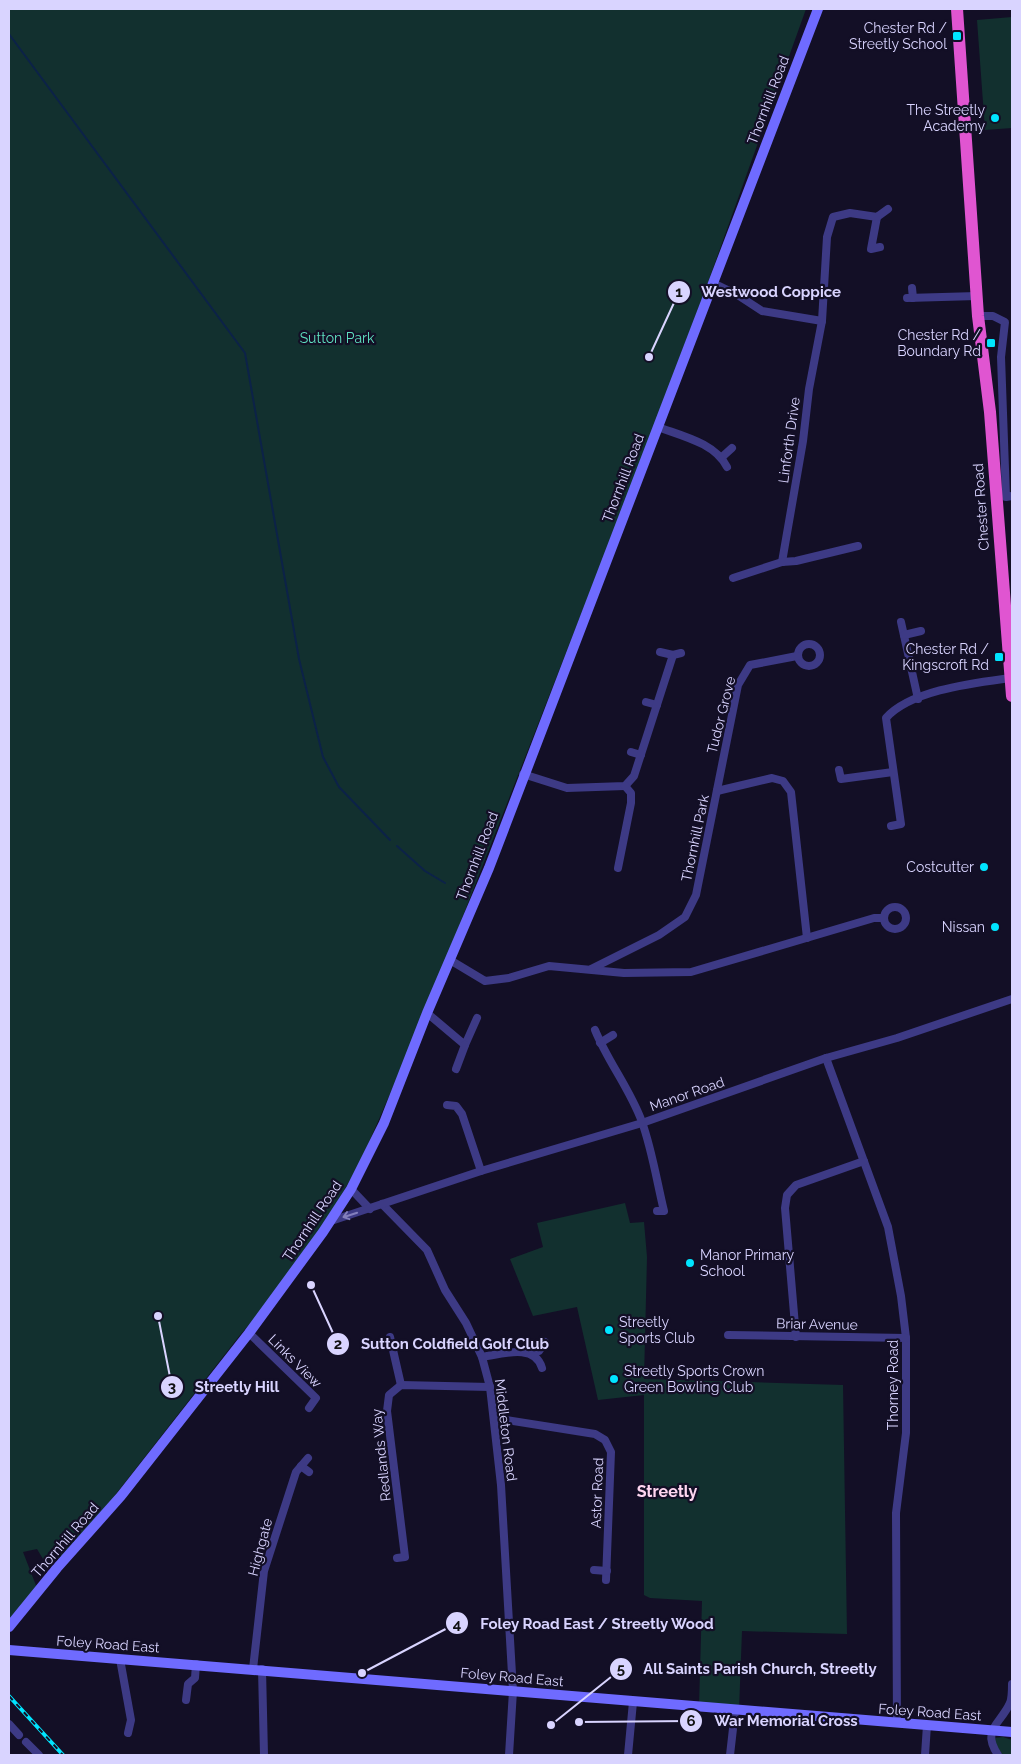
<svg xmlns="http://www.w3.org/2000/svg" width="1021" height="1764" font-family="Raleway,sans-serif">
	<rect width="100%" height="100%" fill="#130f26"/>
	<g fill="#12302f">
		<path d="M9,9H806L707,285L625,502L423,1018L359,1165L324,1224L279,1290L240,1335L112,1499L61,1558L43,1559L37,1549L23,1552L37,1588L9,1621Z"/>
		<path d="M1012,17V128L985,130L977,20Z"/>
		<path d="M625,1203L630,1223L644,1222L647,1257L644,1379L843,1385L847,1634L742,1631L739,1710L699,1707L702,1601L650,1598L644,1595V1395L598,1400L577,1307L533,1316L510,1259L543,1247L537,1223Z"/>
		<path d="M1003,1737L1012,1740V1755H1003L994,1743L995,1738Z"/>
	</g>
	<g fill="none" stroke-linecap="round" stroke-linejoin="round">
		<g stroke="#0c2248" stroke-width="2">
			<path d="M9,34L245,353L299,659L323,757L339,787L390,840"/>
			<path d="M397,846L425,871L445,883"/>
			<path d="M458,889L465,892"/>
		</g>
		<g stroke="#3d3a85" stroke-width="8">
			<path d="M877,217L871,249L880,247"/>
			<path d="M713,283L736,294L762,311L822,321"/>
			<path d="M912,288L913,298"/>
			<path d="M907,298L977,296"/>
			<path d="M978,316H993L1005,322L1001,357L1006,497L1012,496"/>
			<path d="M658,427C682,436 715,443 727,467"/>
			<path d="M722,457L732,448"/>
			<path d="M782,562L803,441L809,389L822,321L827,237L833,217L850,213L877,217L888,209"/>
			<path d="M733,578L782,562L796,561L858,546"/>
			<path d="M901,622L918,699"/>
			<path d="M904,635L921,631"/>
			<circle cx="809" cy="655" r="11"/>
			<path d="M660,652L673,655"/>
			<path d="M646,702L657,705"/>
			<path d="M631,752L641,755"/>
			<path d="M839,770L841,779L893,772"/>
			<path d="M523,774L567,788L625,786L634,776L673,655L681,653"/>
			<path d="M717,791L772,778L783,781L791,792L807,938"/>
			<path d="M891,826L901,824L886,718C911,690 974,683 1010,678"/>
			<path d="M618,868L631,803V793L625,786"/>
			<circle cx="895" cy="918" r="11"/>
			<path d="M450,960L485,981L509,978L549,966L624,973L691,972L874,918H883"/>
			<path d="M591,969L659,935L685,917L696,895L738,685L750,665L797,656"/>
			<path d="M427,1013L465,1045L477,1018"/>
			<path d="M595,1030C608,1062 630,1089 642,1122C652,1150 657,1182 664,1211H657"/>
			<path d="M600,1043L613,1035"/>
			<path d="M826,1058L888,1227L901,1296L906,1338V1433L896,1513L897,1723"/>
			<path d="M456,1069L465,1045"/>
			<path d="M447,1105L456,1106L462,1114L481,1171"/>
			<path d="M351,1189L370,1209"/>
			<path d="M382,1204L427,1250L445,1290L466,1323L482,1357L490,1387L501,1485L513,1691L509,1755"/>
			<path d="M331,1221L481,1171L642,1123L826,1058L897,1038L1012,999"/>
			<path d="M249,1333L316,1398L309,1408"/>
			<path d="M728,1335L906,1338"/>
			<path d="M390,1337L401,1385"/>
			<path d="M796,1337L785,1208L787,1195L796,1185L864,1161"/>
			<path d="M533,1353L539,1351L545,1342"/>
			<path d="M482,1357C502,1354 535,1343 542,1368"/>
			<path d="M494,1418L595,1434L605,1440L611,1452L606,1580"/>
			<path d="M301,1466L309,1472"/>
			<path d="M397,1558L405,1557L387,1411L389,1395L401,1385L490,1387"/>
			<path d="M594,1570L607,1571"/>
			<path d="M120,1659L131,1720L128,1733"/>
			<path d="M253,1669L264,1571L296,1472L308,1458"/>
			<path d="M262,1669L264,1755"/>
			<path d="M186,1700L188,1684L195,1678L196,1664"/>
			<path d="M9,1724L19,1735"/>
			<path d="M26,1742L39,1755"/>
			<path d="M628,1755L633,1702"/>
			<path d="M730,1755L735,1711"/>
			<path d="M925,1755L927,1725"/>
			<path d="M998,1755C981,1729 1000,1725 1010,1703C1012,1698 1012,1690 1012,1684"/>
		</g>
		<g stroke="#6f6bff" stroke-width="10">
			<path d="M9,1627L57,1568L121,1496L249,1333L323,1232L351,1189L384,1123L427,1013L489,868L818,9"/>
			<path d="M9,1650L1012,1732"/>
		</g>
		<path stroke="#e055d1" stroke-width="12" d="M957,9L978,316L990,412L1012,696"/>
		<g stroke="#00e5ff" stroke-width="4">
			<path id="rail" d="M9,1696L63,1755"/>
		</g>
		<use href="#rail" stroke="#130f26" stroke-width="2" stroke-dasharray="5.5" stroke-linecap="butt"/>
	</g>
	<defs><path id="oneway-shaft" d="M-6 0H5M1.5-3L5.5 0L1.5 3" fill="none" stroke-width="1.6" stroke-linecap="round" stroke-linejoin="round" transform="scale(1.25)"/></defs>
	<use stroke="#837fbc" href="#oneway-shaft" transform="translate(350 1215) rotate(162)"/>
	<g fill="#00e5ff" stroke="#130f26" stroke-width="2">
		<rect x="952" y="31" width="10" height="10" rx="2.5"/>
		<circle cx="995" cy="118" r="5"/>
		<rect x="986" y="338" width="10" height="10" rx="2.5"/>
		<rect x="994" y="652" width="10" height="10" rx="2.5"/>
		<circle cx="984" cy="867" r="5"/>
		<circle cx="995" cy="927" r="5"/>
		<circle cx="690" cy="1263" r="5"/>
		<circle cx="609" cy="1330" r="5"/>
		<circle cx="614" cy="1379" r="5"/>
	</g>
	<g text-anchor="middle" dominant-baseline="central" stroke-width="4.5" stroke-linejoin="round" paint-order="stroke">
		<g font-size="14" fill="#d9d4ff" stroke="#130f26" text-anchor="end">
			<text x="947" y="28">Chester Rd /<tspan x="947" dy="16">Streetly School</tspan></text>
			<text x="985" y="110">The Streetly<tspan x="985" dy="16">Academy</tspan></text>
			<text x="981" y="335">Chester Rd /<tspan x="981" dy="16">Boundary Rd</tspan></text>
			<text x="989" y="649">Chester Rd /<tspan x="989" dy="16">Kingscroft Rd</tspan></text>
			<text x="974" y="867">Costcutter</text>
			<text x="985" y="927">Nissan</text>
			<text x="700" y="1255" text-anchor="start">Manor Primary<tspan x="700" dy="16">School</tspan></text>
			<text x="619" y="1322" text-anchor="start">Streetly<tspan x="619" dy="16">Sports Club</tspan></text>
			<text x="624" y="1371" text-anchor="start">Streetly Sports Crown<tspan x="624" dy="16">Green Bowling Club</tspan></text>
		</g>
		<g font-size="14" fill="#d9d4ff" stroke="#130f26">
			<text transform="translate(768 100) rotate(-69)">Thornhill Road</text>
			<text transform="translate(789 440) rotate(-82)">Linforth Drive</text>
			<text transform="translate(623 478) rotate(-69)">Thornhill Road</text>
			<text transform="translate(981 507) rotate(-94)">Chester Road</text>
			<text transform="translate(721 715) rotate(-76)">Tudor Grove</text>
			<text transform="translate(695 838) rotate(-78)">Thornhill Park</text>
			<text transform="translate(477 856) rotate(-69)">Thornhill Road</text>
			<text transform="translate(687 1094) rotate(-19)">Manor Road</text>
			<text transform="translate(312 1221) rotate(-56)">Thornhill Road</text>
			<text transform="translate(817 1324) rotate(1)">Briar Avenue</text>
			<text transform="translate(295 1361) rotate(45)">Links View</text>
			<text transform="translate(893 1385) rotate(-90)">Thorney Road</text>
			<text transform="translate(506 1430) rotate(83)">Middleton Road</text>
			<text transform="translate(381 1455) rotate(-96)">Redlands Way</text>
			<text transform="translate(597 1493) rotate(-88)">Astor Road</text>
			<text transform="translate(65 1540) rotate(-49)">Thornhill Road</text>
			<text transform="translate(260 1547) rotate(-75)">Highgate</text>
			<text transform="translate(108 1644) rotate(4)">Foley Road East</text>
			<text transform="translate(512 1677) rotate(5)">Foley Road East</text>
			<text transform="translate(930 1712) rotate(4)">Foley Road East</text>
		</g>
		<g font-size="14" fill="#5fe0c0" stroke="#130f26">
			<text x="337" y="338">Sutton Park</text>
		</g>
		<g font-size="16" font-weight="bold" fill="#ffd6f0" stroke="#130f26">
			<text x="667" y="1491">Streetly</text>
		</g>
	</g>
	<path fill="none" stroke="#d9d4ff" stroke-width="2" d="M649 357L679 292M311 1285L338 1344M158 1316L172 1387M362 1673L457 1623M551 1725L621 1669M579 1722L691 1721"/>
	<g fill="#d9d4ff" stroke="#130f26" stroke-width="2">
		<circle cx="649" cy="357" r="5"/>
		<circle cx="311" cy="1285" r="5"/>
		<circle cx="158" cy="1316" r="5"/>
		<circle cx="362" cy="1673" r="5"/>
		<circle cx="551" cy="1725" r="5"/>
		<circle cx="579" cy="1722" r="5"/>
		<circle cx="679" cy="292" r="12"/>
		<circle cx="338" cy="1344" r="12"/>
		<circle cx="172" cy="1387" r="12"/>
		<circle cx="457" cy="1623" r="12"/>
		<circle cx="621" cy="1669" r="12"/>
		<circle cx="691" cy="1721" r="12"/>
	</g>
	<g font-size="15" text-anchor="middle" font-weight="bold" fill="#111">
		<text x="679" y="297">1</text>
		<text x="338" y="1349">2</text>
		<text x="172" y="1392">3</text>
		<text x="457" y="1629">4</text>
		<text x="621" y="1674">5</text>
		<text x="691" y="1726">6</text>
	</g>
	<g font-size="15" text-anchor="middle" font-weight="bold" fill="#d9d4ff" stroke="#130f26" stroke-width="4.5" stroke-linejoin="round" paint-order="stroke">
		<text x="771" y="297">Westwood Coppice</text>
		<text x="455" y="1349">Sutton Coldfield Golf Club</text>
		<text x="237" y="1392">Streetly Hill</text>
		<text x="597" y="1629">Foley Road East / Streetly Wood</text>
		<text x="760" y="1674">All Saints Parish Church, Streetly</text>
		<text x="786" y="1726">War Memorial Cross</text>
	</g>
	<rect width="1021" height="1764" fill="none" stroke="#d9d4ff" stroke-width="20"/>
</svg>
